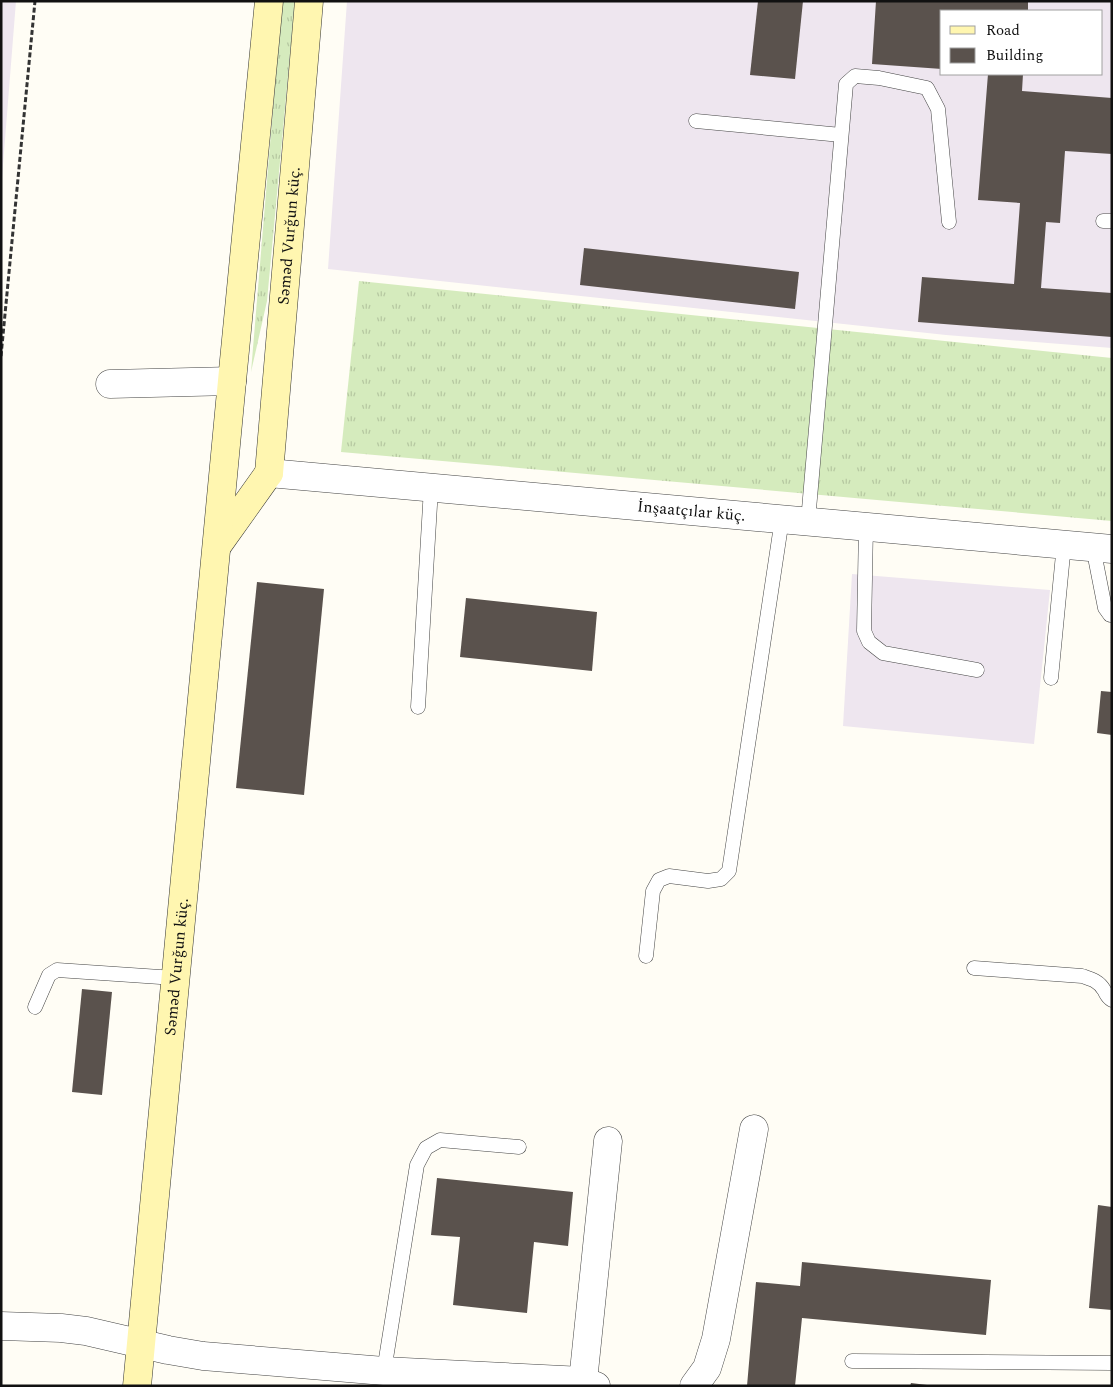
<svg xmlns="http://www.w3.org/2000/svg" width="1113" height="1387" font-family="Spectral,serif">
	<defs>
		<pattern id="grass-tufts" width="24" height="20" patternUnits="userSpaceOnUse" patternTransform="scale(1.25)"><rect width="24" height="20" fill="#d5ebbd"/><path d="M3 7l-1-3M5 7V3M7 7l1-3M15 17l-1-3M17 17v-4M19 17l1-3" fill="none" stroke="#b6c8a1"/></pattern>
	</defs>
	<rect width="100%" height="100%" fill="#fffdf5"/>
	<g fill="#eee6ef" fill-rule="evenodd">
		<path d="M1,1H16L1,190Z"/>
		<path d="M347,1H1112V348L946,335L328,269ZM942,11H1102V74H942Z"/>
		<path d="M852,574L1050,590L1034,744L843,726Z"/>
	</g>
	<g fill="url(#grass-tufts)">
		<path d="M282,1H295L267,301L251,372Z"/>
		<path d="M359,281L1112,358V521L341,452Z"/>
	</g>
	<g fill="#5a524d">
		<path d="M758,1H803L795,79L750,75Z"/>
		<path d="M876,1H1028V11H942V69L872,64Z"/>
		<path d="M988,74H1023L1022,91L1112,98V154L1065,151L1060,223L1046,222L1041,288L1112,293V337L918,322L922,277L1014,284L1020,203L978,200Z"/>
		<path d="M584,248L799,272L795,309L580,285Z"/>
		<path d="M257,582L324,589L304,795L236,788Z"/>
		<path d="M466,598L597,612L592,671L460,657Z"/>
		<path d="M1101,691L1112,692V735L1097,733Z"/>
		<path d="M82,989L112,992L102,1095L72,1092Z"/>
		<path d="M437,1178L573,1192L568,1246L534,1242L527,1313L453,1305L460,1237L431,1235Z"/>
		<path d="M1098,1205L1112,1207V1310L1089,1308Z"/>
		<path d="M802,1262L991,1280L986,1335L802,1318L795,1386H747L756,1282L800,1286Z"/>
		<path d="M911,1383L927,1385V1386H910Z"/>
	</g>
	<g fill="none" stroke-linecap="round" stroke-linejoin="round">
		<g stroke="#444" stroke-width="15">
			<g id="service">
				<path d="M696,121L841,135"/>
				<path d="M1103,221H1112"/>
				<path d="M808,521L846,84L855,76L879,78L927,88L938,109L949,222"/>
				<path d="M866,526L864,631L869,642L883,653L977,670"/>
				<path d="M1093,547L1105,608L1110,615H1112"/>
				<path d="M1051,678L1064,544"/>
				<path d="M418,707L431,488"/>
				<path d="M646,956L653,891L659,880L669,876L708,881L721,879L729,871L782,519"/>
				<path d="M974,968L1082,976C1091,979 1099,981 1104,990C1107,995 1107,997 1112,1000"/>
				<path d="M35,1007L49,975L57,970L175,978"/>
				<path d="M852,1361L1112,1363"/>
				<path d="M384,1371L417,1165L426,1148L440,1140L519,1147"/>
			</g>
		</g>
		<g stroke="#444" stroke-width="29">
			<g id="minor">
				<path d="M110,384L232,381"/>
				<path id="s1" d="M269,473L1112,549"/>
				<path d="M1,1326L61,1328L86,1331L168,1350L203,1356L384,1371L583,1381L596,1386"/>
				<path d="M583,1381L608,1141"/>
				<path d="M694,1386L707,1368L716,1339L754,1129"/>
			</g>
		</g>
		<g stroke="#333" stroke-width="29">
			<g id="secondary">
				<path id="s2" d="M269,473L309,1"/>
				<path d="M217,546L269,473"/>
				<path id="s3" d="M137,1386L232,381L269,1"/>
			</g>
		</g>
		<path stroke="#333" stroke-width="3" stroke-dasharray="5 2.5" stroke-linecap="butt" d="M1,356L35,1"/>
		<use href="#service" stroke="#fff" stroke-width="14"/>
		<use href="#minor" stroke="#fff" stroke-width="28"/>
		<use href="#secondary" stroke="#fff6b0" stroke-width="28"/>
	</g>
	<g text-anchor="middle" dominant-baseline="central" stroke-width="5" stroke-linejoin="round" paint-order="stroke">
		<g font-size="16" fill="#111" stroke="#fff">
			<text stroke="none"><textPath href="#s2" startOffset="238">Səməd Vurğun küç.</textPath></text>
			<text stroke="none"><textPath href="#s1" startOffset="424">İnşaatçılar küç.</textPath></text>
			<text stroke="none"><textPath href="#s3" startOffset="421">Səməd Vurğun küç.</textPath></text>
		</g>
	</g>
	<rect width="1113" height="1387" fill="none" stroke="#111111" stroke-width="5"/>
	<rect x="940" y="10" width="162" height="65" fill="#ffffff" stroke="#a0a0a0"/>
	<rect x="950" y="26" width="25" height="8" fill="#fff6b0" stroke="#a0a0a0"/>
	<text x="986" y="35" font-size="15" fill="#111111">Road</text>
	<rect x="950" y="48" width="25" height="15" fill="#5a524d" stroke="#a0a0a0"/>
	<text x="986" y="60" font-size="15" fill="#111111">Building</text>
</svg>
